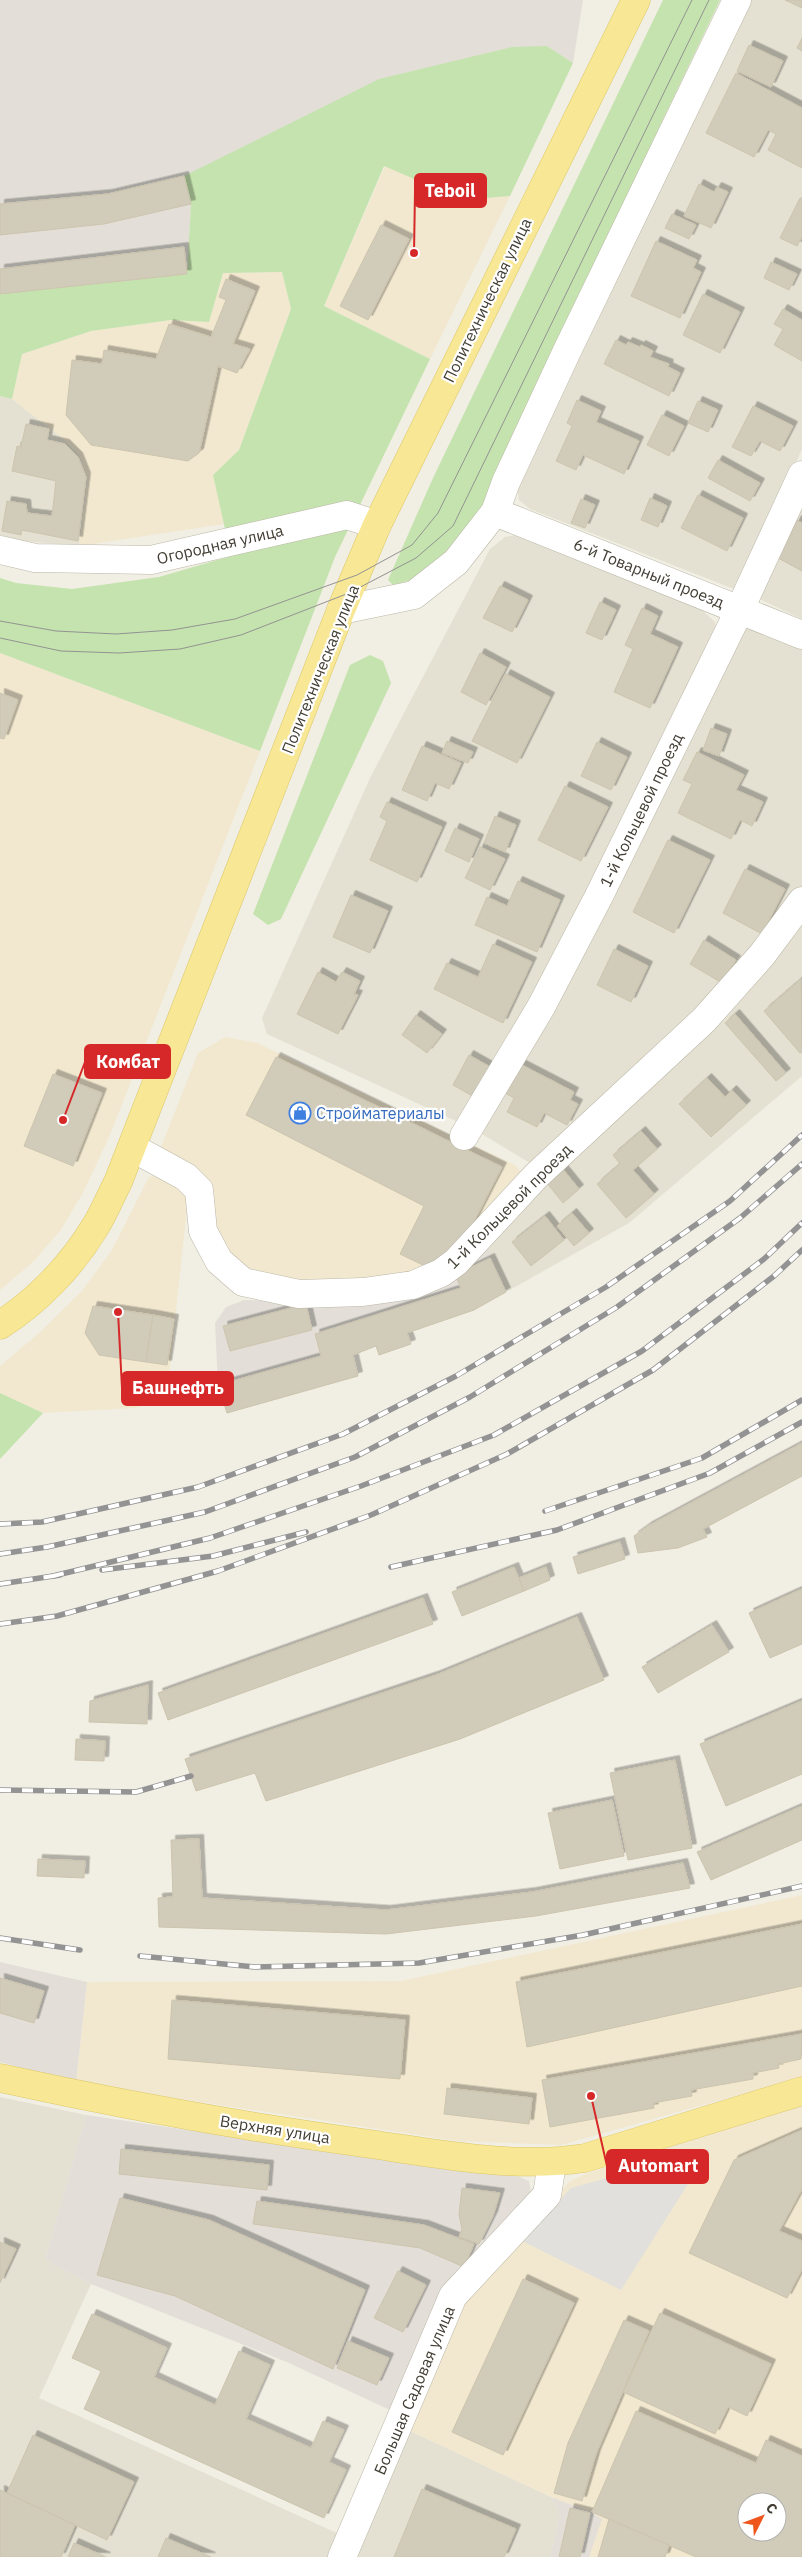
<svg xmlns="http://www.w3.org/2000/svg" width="802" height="2557" font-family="'IBM Plex Sans',sans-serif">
	<defs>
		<filter id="shadow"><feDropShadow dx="4.5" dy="-4.5" stdDeviation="0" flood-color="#0004"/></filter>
	</defs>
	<rect width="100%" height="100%" fill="#f1eee3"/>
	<g fill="#e4e1d2">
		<path d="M748,0H802V449L743,583L734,589L530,509L519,500L517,487Z"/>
		<path d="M0,396L12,399L61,437L79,454L88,478L79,546L24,541L0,535Z"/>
		<path d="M802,484V619L757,598Z"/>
		<path d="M527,533L702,610L715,622L717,639L592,896L458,1122L267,1034L262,1018L371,776L490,549L505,537Z"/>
		<path d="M758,628L802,647V892L698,1014L530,1163L482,1134L479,1121L741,629Z"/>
		<path d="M802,918V1076L629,1223L506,1292L484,1239Z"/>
		<path d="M0,2097L86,2115L45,2260L91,2284L39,2398L339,2534L329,2557H0Z"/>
		<path d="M406,2429L551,2497L560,2513L550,2557H353Z"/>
	</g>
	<g fill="#f2e8cf" fill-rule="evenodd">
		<path d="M385,166L463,200L510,196L430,359L324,306Z"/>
		<path d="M282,272L291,309L239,450L213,475L224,524L79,546L88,478L79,454L61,437L12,399L22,354L91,331L171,320L209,322L223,273Z"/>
		<path d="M0,653L260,751L110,1135L83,1193L60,1231L33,1262L0,1290Z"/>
		<path d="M225,1037L257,1043L515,1165L521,1172L437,1269L301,1287L244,1269L226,1253L161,1147L198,1053Z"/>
		<path d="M163,1174L189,1190L167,1394L135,1408L43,1413L0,1393V1366L38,1334L82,1291L112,1250L149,1177Z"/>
		<path d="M802,1895V2077L561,2145L457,2141L76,2083L87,1982L401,1981Z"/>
		<path d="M802,2105V2557H589L601,2519L591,2512L551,2497L406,2429L459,2300L569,2182L585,2174ZM747,2502H777V2532H747Z"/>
	</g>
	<g fill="#e3dfd8">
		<path d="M0,0H583L573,63L547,46L184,176L191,204L187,274L0,294Z"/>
		<path d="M484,1238L506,1292L407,1333L411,1344L379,1355L376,1346L353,1355L358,1376L227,1413L218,1385L215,1323L226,1307L244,1300L368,1302Z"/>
		<path d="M0,1962L87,1982L76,2083L0,2062Z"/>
		<path d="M86,2115L456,2170L515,2175L529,2181L532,2198L392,2411L289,2363L91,2284L45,2260Z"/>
		<path d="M551,2497L591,2512L602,2519L589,2557H550L560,2513Z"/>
	</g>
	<g fill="#c5e3ae">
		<path d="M663,0H720L556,344L480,512L443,555L415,579L393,585L388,580L433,478Z"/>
		<path d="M547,46L573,63L510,196L463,200L384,166L324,306L430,359L335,557L260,751L0,653V578L16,583L72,589L159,577L231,556L213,475L239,450L291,309L282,272L223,273L209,322L171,320L91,331L22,354L12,399L0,396V294L187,274L191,204L184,176L379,79L512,47Z"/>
		<path d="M370,655L383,661L391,683L281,919L268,925L253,914L350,665Z"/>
		<path d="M0,1393L43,1413L0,1459Z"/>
	</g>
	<path fill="#e1e0dc" d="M710,2149L621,2290L522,2241L571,2188Z"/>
	<g fill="#d1cbba" stroke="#ccc4ad" fill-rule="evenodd" filter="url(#shadow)">
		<path d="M785,0H802V8Z"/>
		<path d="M802,38V51L797,48Z"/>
		<path d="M749,45L783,61L771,87L737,71Z"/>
		<path d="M736,73L802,108V168L768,150L776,134L768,130L754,157L706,133Z"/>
		<path d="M184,176L191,204L104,224L0,235V204L108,194Z"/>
		<path d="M699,184L714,192L717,187L728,192L711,228L684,216Z"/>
		<path d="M800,198L802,199V237L797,246L780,238Z"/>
		<path d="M672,214L696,225L689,239L665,228Z"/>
		<path d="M381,225L409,239L368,320L340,306Z"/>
		<path d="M656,241L697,260L693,268L701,272L680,318L631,296Z"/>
		<path d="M184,247L187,274L0,294V269Z"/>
		<path d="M771,262L797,274L789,290L764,278Z"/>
		<path d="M226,279L255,291L233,344L250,349L237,373L218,366L199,453L188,461L91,445L66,415L72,360L102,364L104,350L156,359L169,324L211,337L226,300L219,297Z"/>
		<path d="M703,294L740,312L720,353L683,335Z"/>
		<path d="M783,309L802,320V361L774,345L783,329L774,324Z"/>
		<path d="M616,340L626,345L628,342L640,347L641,345L653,351L650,357L669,364L668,367L680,373L669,396L604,364Z"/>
		<path d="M577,400L601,411L596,422L639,441L624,474L583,455L576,470L556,461L572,426L567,423Z"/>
		<path d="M698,401L718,410L708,432L688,423Z"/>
		<path d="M753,406L793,426L780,451L760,441L751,456L732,447Z"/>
		<path d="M662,415L684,426L669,456L647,445Z"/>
		<path d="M26,424L49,429L47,440L65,444L78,457L86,477L78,541L22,530L21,535L2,531L7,501L26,504L27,513L52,516L56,481L12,471L17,446L21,447Z"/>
		<path d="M718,460L760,483L750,501L708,478Z"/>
		<path d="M698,495L743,518L727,551L681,528Z"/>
		<path d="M650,498L667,506L658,527L641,520Z"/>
		<path d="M581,499L595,505L585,528L571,523Z"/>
		<path d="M797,520L802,523V571L778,558Z"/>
		<path d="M500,586L528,600L512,632L483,618Z"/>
		<path d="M600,602L616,610L602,640L586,633Z"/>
		<path d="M642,608L658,616L650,634L678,647L650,708L614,692L633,649L625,645Z"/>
		<path d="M480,653L506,667L486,705L461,692Z"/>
		<path d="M506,674L550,697L517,763L472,741Z"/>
		<path d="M0,693L18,700L4,739L0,738Z"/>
		<path d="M711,728L727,734L719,756L703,750Z"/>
		<path d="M447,741L473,752L468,763L442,753Z"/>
		<path d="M597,742L627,757L611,790L581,776Z"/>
		<path d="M422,746L461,763L449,789L435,783L427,801L402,790Z"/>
		<path d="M697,752L744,775L736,790L763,802L752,826L740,820L731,839L678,813L692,784L683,780Z"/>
		<path d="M565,786L608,807L581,861L538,840Z"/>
		<path d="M387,802L442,827L417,882L370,860L387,821L380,817Z"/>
		<path d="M495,816L516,825L505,852L484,843Z"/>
		<path d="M455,828L479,839L469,862L445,851Z"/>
		<path d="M668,840L710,860L674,933L633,912Z"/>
		<path d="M480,847L505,859L490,890L465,878Z"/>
		<path d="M745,869L785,889L762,934L723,913Z"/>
		<path d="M518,881L560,900L537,952L475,925L487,897L507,906Z"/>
		<path d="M351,895L388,911L370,953L333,937Z"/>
		<path d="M704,940L736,960L722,983L690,964Z"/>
		<path d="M493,944L532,962L503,1023L434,989L447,963L478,977Z"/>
		<path d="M614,949L648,966L631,1002L597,985Z"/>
		<path d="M318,972L336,982L342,972L360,981L354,994L358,995L338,1034L297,1014Z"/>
		<path d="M801,979L802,1052L800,1053L764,1011Z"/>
		<path d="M735,1014L786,1073L776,1081L725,1023Z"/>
		<path d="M416,1015L442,1034L427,1053L402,1035Z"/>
		<path d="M469,1055L492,1068L476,1098L453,1085Z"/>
		<path d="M276,1057L502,1167L469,1231L429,1268L400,1254L424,1206L246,1115Z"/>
		<path d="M518,1063L574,1092L570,1100L578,1104L567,1125L544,1113L537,1127L507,1112L514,1098L503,1092Z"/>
		<path d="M53,1074L102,1093L73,1166L24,1146Z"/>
		<path d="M707,1078L725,1097L732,1090L746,1105L711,1137L679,1104Z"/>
		<path d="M641,1131L657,1149L633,1170L654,1194L626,1218L597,1184L620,1164L613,1155Z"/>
		<path d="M562,1168L579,1189L563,1203L546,1182Z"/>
		<path d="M572,1213L589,1233L574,1246L557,1226Z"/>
		<path d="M545,1216L564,1240L531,1266L512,1242Z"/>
		<path d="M490,1258L506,1292L474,1310L407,1333L411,1344L379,1355L376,1346L353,1355L358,1376L227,1413L218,1385L321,1356L315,1334L461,1288L455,1275Z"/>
		<path d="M306,1304L312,1330L230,1351L223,1326Z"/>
		<path d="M93,1306L153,1315L146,1362L99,1355L85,1333Z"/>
		<path d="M153,1315L174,1319L167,1365L146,1362Z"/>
		<path d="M802,1443V1476L703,1529L707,1537L678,1548L638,1553L634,1536L648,1526Z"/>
		<path d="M620,1542L625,1559L578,1574L573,1557Z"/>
		<path d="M514,1567L524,1591L462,1616L452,1592Z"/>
		<path d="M546,1567L550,1580L524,1591L519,1578Z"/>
		<path d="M802,1589V1644L770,1658L749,1613Z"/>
		<path d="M423,1598L433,1624L168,1720L158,1693Z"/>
		<path d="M577,1617L604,1680L460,1739L266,1801L255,1773L196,1791L185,1759L436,1675Z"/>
		<path d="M712,1625L729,1652L658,1693L642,1667Z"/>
		<path d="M148,1685L147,1724L89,1722L90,1701Z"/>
		<path d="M802,1701V1774L726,1806L700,1744Z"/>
		<path d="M76,1739L105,1741L104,1761L75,1760Z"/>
		<path d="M675,1760L692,1848L628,1860L610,1773Z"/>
		<path d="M612,1800L624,1856L560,1869L548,1813Z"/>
		<path d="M802,1806V1840L711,1880L697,1852Z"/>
		<path d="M199,1839L202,1898L386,1910L532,1892L683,1863L690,1888L536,1916L386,1934L159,1927L158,1898L173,1897L171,1840Z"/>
		<path d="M38,1859L85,1861L84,1878L37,1876Z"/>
		<path d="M802,1924V1986L527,2047L516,1982Z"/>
		<path d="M0,1978L44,1991L34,2023L0,2013Z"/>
		<path d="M172,2000L405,2020L400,2079L168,2059Z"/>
		<path d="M802,2034L801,2059L778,2064L779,2068L753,2073V2079L691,2090L692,2096L653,2103L654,2108L550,2127L542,2080Z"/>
		<path d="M447,2088L532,2098L529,2124L444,2114Z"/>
		<path d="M802,2130V2189L779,2231L802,2241V2269L787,2298L689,2253L734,2160Z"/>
		<path d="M121,2149L269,2165L267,2190L119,2174Z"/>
		<path d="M462,2188L500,2193L493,2216L479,2244L459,2237L462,2229L459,2214Z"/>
		<path d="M120,2198L209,2220L365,2290L333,2369L175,2296L97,2275Z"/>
		<path d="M257,2201L424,2225L474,2244L464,2267L420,2248L253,2224Z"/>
		<path d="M0,2242L16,2249L0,2283Z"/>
		<path d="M398,2271L426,2285L403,2332L374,2318Z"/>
		<path d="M523,2279L574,2303L503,2455L452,2432Z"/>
		<path d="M660,2313L771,2364L747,2416L728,2407L715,2434L623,2392Z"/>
		<path d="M92,2314L167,2348L154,2377L215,2405L239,2351L270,2365L246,2419L311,2448L323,2421L344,2430L329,2462L346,2470L324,2518L84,2409L101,2371L72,2358Z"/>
		<path d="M624,2320L649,2331L596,2454L582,2501L554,2493L568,2443Z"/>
		<path d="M348,2341L389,2358L377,2385L337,2368Z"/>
		<path d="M636,2411L756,2463L766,2440L802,2456V2557H696L592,2512ZM747,2502H777V2532H747Z"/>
		<path d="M33,2435L134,2482L107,2540L7,2493Z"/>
		<path d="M422,2489L516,2529L504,2557H394Z"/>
		<path d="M0,2490L75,2525L61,2557H0Z"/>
		<path d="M570,2508L590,2513L580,2557H559Z"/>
		<path d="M609,2519L669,2545L665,2557H598Z"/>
		<path d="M166,2538L211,2557H158Z"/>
		<path d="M74,2543L106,2557H68Z"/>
	</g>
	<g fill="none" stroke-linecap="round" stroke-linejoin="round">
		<g stroke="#bbb7a7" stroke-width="29">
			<g id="minor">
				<path d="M495,512L802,635"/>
				<path d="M0,550L35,558L151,560L347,515L377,525"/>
				<path d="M341,610L414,595L456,562L495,512L506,482L567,351L737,0"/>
				<path d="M464,1136L541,1007L599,896L740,609L802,475"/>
				<path d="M133,1148L186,1177L199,1190L203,1231L219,1261L243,1282L299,1294L363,1292L413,1285L441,1273L456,1262L536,1176L704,1020L762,955L802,901"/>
				<path d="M342,2557L453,2296L547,2195L552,2163"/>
			</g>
		</g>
		<g stroke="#dcc766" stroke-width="29">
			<g id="major">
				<path d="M0,1325C38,1301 72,1265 95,1227C104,1213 110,1197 118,1182L341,610L377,525L636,0"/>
				<path d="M0,2078C122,2105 246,2127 370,2144C440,2154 514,2169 585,2158L802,2091"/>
			</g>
		</g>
		<use href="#minor" stroke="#fff" stroke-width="28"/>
		<use href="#major" stroke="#f8e895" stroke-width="28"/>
		<g stroke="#939393" stroke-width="1">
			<path d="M0,621L56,631L116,634L172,630L235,619L357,575L412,545L438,513L692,0"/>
			<path d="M0,638L61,651L119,653L180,649L241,635L349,593L416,558L453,526L709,0"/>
		</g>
		<g stroke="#939393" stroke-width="5.5">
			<g id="rail">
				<path d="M545,1511L702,1458L802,1400"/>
				<path d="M0,1524L42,1522L198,1487L343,1434L456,1376L606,1287L730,1201L802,1135"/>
				<path d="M0,1554L47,1547L205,1512L355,1457L470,1397L617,1307L740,1218L802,1164"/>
				<path d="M391,1567L557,1530L710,1473L802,1422"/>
				<path d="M102,1570L213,1556L306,1532"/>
				<path d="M53,1576L210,1538L361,1486L494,1435L642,1351L764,1259L802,1223"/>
				<path d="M0,1584L60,1575"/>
				<path d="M0,1624L57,1616L218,1571L371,1515L507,1454L653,1370L774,1276L802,1250"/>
				<path d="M0,1790L136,1792L191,1776"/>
				<path d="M0,1938L80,1950"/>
				<path d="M140,1956L255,1967L419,1963L583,1935L802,1886"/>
			</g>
		</g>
		<use href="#rail" stroke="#fff" stroke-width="4" stroke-dasharray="11" stroke-linecap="butt"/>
	</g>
	<defs>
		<g id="shop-ring" transform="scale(1.125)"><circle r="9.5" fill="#fff" stroke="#3f7fe0" stroke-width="1.5"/><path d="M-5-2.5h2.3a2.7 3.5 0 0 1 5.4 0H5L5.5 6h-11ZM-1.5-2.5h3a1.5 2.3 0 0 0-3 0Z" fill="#3f7fe0"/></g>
	</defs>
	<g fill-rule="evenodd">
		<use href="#shop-ring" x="300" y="1113"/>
	</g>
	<g text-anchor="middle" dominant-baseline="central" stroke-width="4.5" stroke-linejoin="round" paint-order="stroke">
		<g font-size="16" fill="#423e34" stroke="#fff">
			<text transform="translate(487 300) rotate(-64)">Политехническая улица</text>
			<text transform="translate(220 544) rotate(-13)">Огородная улица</text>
			<text transform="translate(649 573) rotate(22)">6-й Товарный проезд</text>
			<text transform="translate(320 669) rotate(-68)">Политехническая улица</text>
			<text transform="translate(641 810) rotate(-64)">1-й Кольцевой проезд</text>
			<text transform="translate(509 1206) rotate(-45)">1-й Кольцевой проезд</text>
			<text transform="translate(275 2129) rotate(9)">Верхняя улица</text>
			<text transform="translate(414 2390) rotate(-67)">Большая Садовая улица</text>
		</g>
		<g font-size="16" fill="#366cbe" stroke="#fff" text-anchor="start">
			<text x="316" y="1113">Стройматериалы</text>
		</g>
	</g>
	<path fill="none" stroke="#d62828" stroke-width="2" d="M414 253L415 191M63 1120L85 1062M118 1312L122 1388M591 2096L607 2166"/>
	<g fill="#d62828" stroke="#fff" stroke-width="2">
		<circle cx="414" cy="253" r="5"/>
		<circle cx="63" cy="1120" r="5"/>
		<circle cx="118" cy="1312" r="5"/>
		<circle cx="591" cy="2096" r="5"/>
	</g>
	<g fill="#d62828" stroke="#d62828" stroke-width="2">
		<rect x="415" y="174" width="71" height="33" rx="5"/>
		<rect x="85" y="1045" width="85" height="33" rx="5"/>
		<rect x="122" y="1372" width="111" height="33" rx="5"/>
		<rect x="607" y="2150" width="101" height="33" rx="5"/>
	</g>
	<g font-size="18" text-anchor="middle" font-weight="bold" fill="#fff">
		<text x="450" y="197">Teboil</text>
		<text x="128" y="1068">Комбат</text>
		<text x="178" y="1394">Башнефть</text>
		<text x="658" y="2172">Automart</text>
	</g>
	<g transform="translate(762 2517) rotate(48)"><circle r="24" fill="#ffffff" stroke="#b3b2ae"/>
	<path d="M0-4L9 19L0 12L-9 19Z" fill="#ee561d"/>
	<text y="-8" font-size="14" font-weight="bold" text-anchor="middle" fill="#423e34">С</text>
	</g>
</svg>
